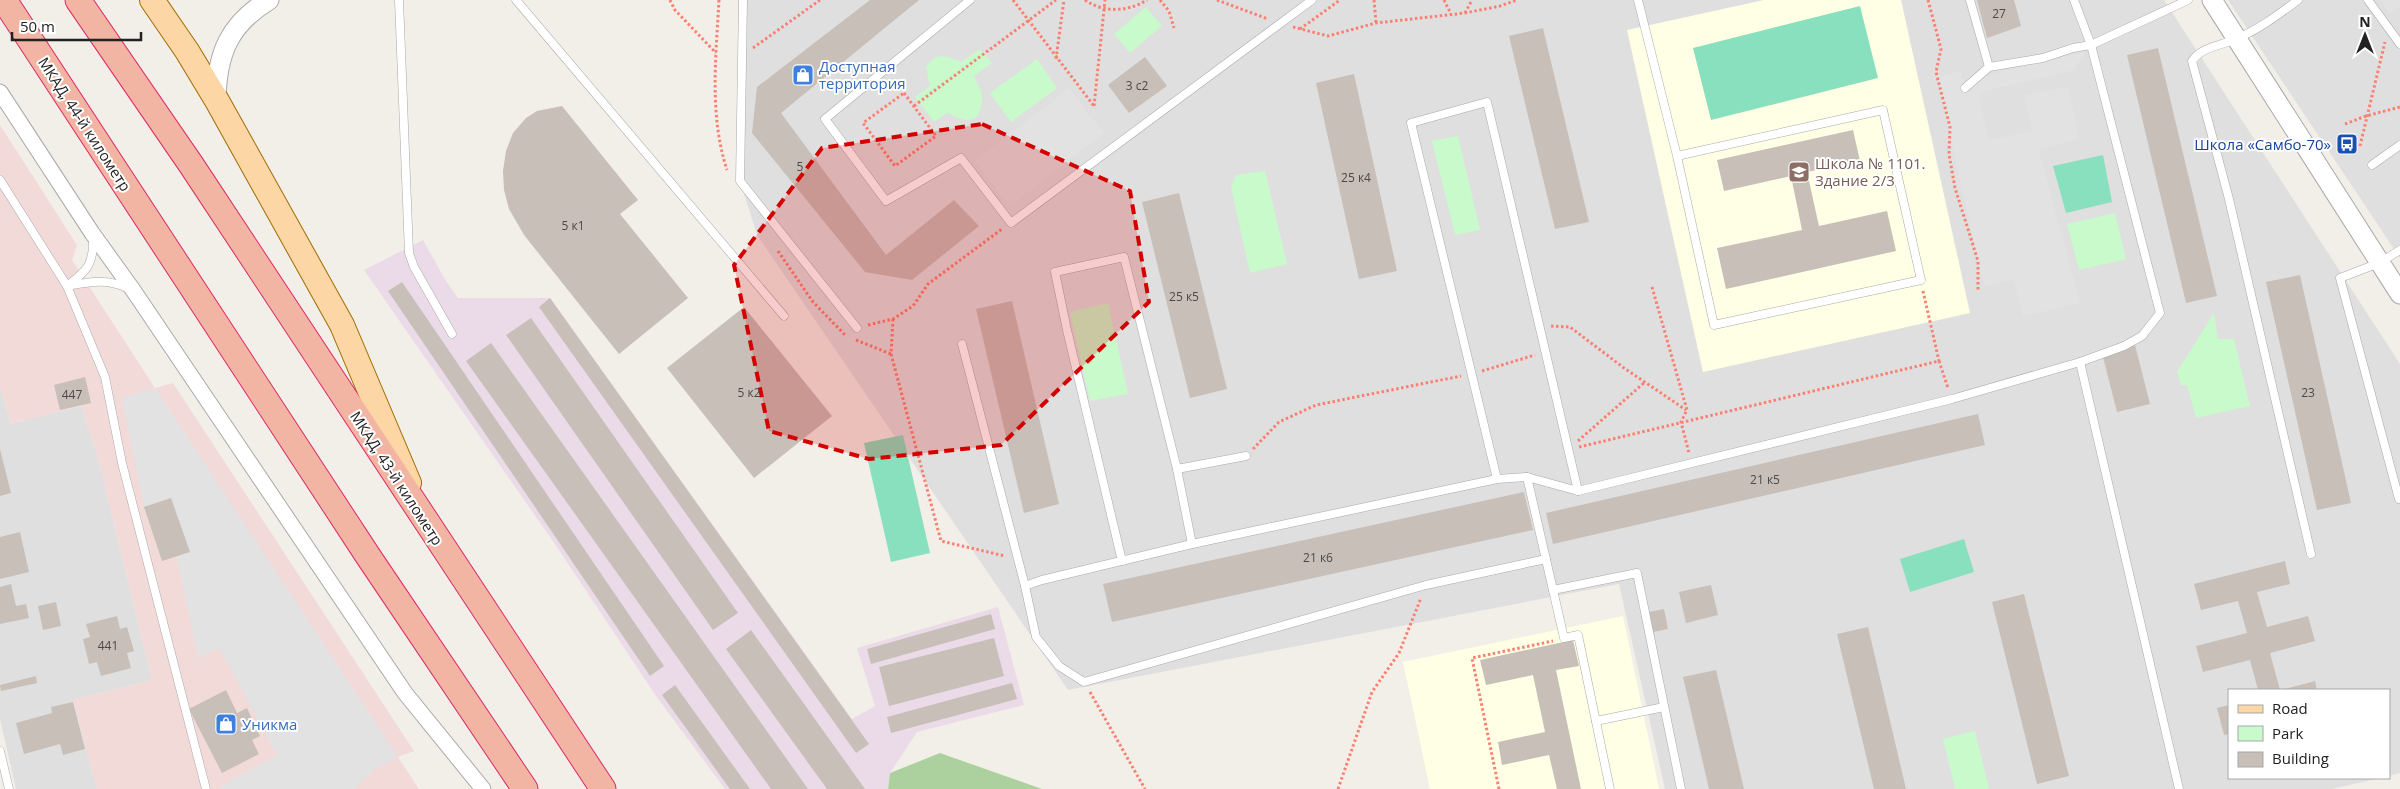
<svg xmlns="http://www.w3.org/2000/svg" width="2400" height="789" font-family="'Open Sans',sans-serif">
	<rect width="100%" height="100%" fill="#f2efe9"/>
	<g fill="#e0dfdf">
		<path d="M743,0H2164L2400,364V773L2389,776V690H2229V778H2380L2332,789H1665L1619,584L1068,690L757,235L740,181Z"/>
		<path d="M2228,0H2400V258Z"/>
		<path d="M0,386L11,424L81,406L98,458L152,680L73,700L97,789H16L0,719Z"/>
	</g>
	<path fill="#f2dad9" d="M0,125L77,245L72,260L155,388L173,383L414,751L398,757L419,789H97L73,700L152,680L98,458L81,406L11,424L0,386Z"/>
	<path fill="#ebdbe8" d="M423,240L446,281L458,298H550L852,719L875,706L857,648L998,607L1024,705L917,732L890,773L888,789H725L656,696L559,550L364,270Z"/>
	<g fill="#ffffe5">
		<path d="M1764,0H1901L1970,313L1703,372L1627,30Z"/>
		<path d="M1623,616L1659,789H1430L1403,662Z"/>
	</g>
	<path fill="#add19e" d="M940,753L1042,789H888L890,773Z"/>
	<g fill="#c8facc">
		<path d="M1146,7L1162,26L1130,53L1114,34Z"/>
		<path d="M980,49L992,63L974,76C982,92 986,100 977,117C965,124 959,117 947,113L934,122L915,97L930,86L926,67C936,52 946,55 961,62Z"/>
		<path d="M1037,59L1057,88L1011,122L990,93Z"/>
		<path d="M1458,136L1480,230L1455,235L1432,141Z"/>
		<path d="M1265,171L1287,264L1250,273L1231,187L1236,175Z"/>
		<path d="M2115,213L2126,259L2079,270L2067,224Z"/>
		<path d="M1108,303L1128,394L1090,401L1070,312Z"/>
		<path d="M2214,313L2218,339H2234L2250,406L2196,418L2187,385H2181L2177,372Z"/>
		<path d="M1975,731L1989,789H1955L1943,739Z"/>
	</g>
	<g fill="#88e0be">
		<path d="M1860,6L1878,78L1711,120L1693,48Z"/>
		<path d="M2103,155L2112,202L2066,213L2053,166Z"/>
		<path d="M903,435L930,553L891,562L864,443Z"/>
		<path d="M1964,539L1974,572L1910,592L1900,559Z"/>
	</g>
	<g fill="#e2e2e2">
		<path d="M2380,0H2400V6L2390,13Z"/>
		<path d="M2085,52L2074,70L1978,93L1989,140L2033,131L2024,95L2068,87L2079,138L2039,150L2080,303L2023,316L2014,280L1984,286L1937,77L1961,71L1963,81Z"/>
		<path d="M1069,88L1104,133L1010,206L975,161Z"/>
		<path d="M155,388L398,757L375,769L354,789H220V787L277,755L219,648L198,658L177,557L189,552L171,498L144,507L122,398Z"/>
	</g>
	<g fill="#c7bfb8">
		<path d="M870,0H919L781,113L886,255L954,200L979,226L912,280L865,272L752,133L757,87Z"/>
		<path d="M1977,0H2014L2021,26L1987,38Z"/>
		<path d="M1543,28L1589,222L1555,229L1509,36Z"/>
		<path d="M2158,48L2217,296L2186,303L2127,55Z"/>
		<path d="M1145,57L1167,86L1129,113L1108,85Z"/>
		<path d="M1354,74L1397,271L1359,279L1316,83Z"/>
		<path d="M562,106L638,200L620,214L688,298L619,354L524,235L509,209L504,190L503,171L506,151L513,133L526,118L537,111Z"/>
		<path d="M1853,130L1860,161L1807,172L1819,226L1887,211L1896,251L1726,289L1717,248L1802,230L1791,176L1724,191L1717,160Z"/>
		<path d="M1179,193L1227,389L1190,398L1142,202Z"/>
		<path d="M2300,275L2351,503L2317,510L2266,282Z"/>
		<path d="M402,282L664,666L650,676L388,291Z"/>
		<path d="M550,298L869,744L856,753L539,307Z"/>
		<path d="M1012,301L1059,504L1024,513L976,309Z"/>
		<path d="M744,307L832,416L754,478L667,368Z"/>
		<path d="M531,318L738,613L713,630L506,335Z"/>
		<path d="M491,343L808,789H771L466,361Z"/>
		<path d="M2135,345L2150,404L2117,412L2102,353Z"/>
		<path d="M85,377L91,403L60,410L54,385Z"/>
		<path d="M1978,414L1985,445L1553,544L1546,513Z"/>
		<path d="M0,449L11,493L0,496Z"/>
		<path d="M1524,492L1533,530L1112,622L1103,584Z"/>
		<path d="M171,498L190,552L162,561L144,507Z"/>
		<path d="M20,532L29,572L0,579V537Z"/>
		<path d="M2285,561L2290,584L2257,592L2267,627L2308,616L2315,641L2270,653L2280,690H2258L2250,660L2203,672L2196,646L2247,633L2238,601L2201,610L2194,584Z"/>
		<path d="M11,584L16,606L26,604L29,618L0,624V587Z"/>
		<path d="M1711,585L1718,615L1686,623L1679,592Z"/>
		<path d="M2024,594L2069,776L2037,784L1992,602Z"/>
		<path d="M56,602L61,626L43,630L38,606Z"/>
		<path d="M1664,609L1668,629L1653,632L1649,612Z"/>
		<path d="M991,614L995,629L871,664L867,649Z"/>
		<path d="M117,616L120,629L127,627L134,651L127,653L131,668L101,676L97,662L89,664L83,639L90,637L86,624Z"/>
		<path d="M1868,627L1906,789H1874L1837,634Z"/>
		<path d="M751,630L865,789H827L726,649Z"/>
		<path d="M994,638L1004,676L889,706L879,667Z"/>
		<path d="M1573,640L1579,666L1556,670L1581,789H1557L1549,755L1502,765L1498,742L1545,732L1533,675L1486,685L1480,660Z"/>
		<path d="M1716,670L1744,789H1709L1683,677Z"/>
		<path d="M36,676L37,683L1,691L0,685Z"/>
		<path d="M2315,681L2317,690H2281Z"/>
		<path d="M1012,683L1017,699L891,733L887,717Z"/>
		<path d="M675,685L750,789H730L662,695Z"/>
		<path d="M226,690L237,713L247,708L260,736L252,740L259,754L222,773L189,709Z"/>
		<path d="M73,702L85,749L63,755L60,744L24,754L16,723L52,713L51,707Z"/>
		<path d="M2229,705V734L2224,735L2217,708Z"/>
	</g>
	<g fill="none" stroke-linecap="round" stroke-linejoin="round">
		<g stroke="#a9a9a9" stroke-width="9">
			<g id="service">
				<path d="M399,0L409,253L414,267L452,334"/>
				<path d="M516,0L784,316"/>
				<path d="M743,0L740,181L857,328"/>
				<path d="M970,0L825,119L886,201L961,158L1011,223L1312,0"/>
				<path d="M1638,0L1677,156L1714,325L1921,280L1883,110L1677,156"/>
				<path d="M1970,0L1989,67"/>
				<path d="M2074,0L2091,45L2160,313L2142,336L2124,346L2080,362"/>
				<path d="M2298,0C2279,14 2258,30 2236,39C2220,46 2203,46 2192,61L2229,199L2311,554"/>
				<path d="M2368,0L2400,44"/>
				<path d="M1965,88L1989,67L2043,58L2073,48L2091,45L2188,0"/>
				<path d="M2372,165L2400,145"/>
				<path d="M0,180L67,286L105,377L122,463L206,789"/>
				<path d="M93,238C94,264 87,271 67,286C89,282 107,278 127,288"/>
				<path d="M962,344L1025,586"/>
				<path d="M1177,469L1246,456"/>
				<path d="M1527,477L1553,590L1637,573L1681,789"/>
				<path d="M1497,479L1411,123L1487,102L1578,491"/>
				<path d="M2399,499L2340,278L2379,263L2400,250"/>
				<path d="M1546,559L1426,585L1084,682L1059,666L1036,637L1025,586L1042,580L1192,544L1497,479L1527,477L1578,491L1952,399L2080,362L2179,789"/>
				<path d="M1122,561L1067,330L1055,272L1124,257L1177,469L1192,544"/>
				<path d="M1553,590L1564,638L1578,635L1610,789"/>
				<path d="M1596,721L1664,707"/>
				<path d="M0,751L9,789"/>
			</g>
		</g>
		<g stroke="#a9a9a9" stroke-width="17">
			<path id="minor" d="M0,92L92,233L133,290L405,693L483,789"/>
		</g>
		<g stroke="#a9a9a9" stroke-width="21">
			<g id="tertiary">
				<path d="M2212,0L2400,294"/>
				<path d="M216,99C217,54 229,24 269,0"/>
			</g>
		</g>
		<g stroke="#a06b00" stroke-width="26">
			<path id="primary" d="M152,0L187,51L216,99L342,325L409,483"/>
		</g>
		<g stroke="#dc2a67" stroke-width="27">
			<g id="trunk">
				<path d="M4,0L368,556L525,789"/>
				<path d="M78,0L192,166L603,789"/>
			</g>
		</g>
		<g stroke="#fa8072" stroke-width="3" stroke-dasharray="2.5 2.5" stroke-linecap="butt">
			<path d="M670,0L675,10L716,53"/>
			<path d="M719,0C716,57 709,115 727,170"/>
			<path d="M1013,0L1094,106"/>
			<path d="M1085,0C1103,13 1128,12 1147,0"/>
			<path d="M1160,0L1169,11L1174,28"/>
			<path d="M1217,0L1268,19"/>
			<path d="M1374,0L1376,23"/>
			<path d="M1444,0L1451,14"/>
			<path d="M1928,0L1941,49L1936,72L1950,127L1949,154L1955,188L1978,261V291"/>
			<path d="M1465,13L1472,0"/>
			<path d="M1293,27L1328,36L1376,23L1465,13L1500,6L1517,0"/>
			<path d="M1300,29L1340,0"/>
			<path d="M753,48L820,0"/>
			<path d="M1056,59L1064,0"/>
			<path d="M904,93L936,136L895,166L863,123Z"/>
			<path d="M914,106L1056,0"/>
			<path d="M1094,106L1105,0"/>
			<path d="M2345,124L2366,116L2400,107"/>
			<path d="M2360,146L2385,42"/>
			<path d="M778,251L813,302L846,336"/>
			<path d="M1652,287L1687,410L1681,422L1689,453"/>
			<path d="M1923,291L1939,361"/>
			<path d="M893,319L891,354L941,541L1005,556"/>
			<path d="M868,325L893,319L913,306L928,284L1002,229"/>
			<path d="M1551,326L1570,327L1624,368L1686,410"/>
			<path d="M856,340L891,354"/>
			<path d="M1482,371L1535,355"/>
			<path d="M1578,441L1645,382"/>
			<path d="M1579,447L1939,361L1948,388"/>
			<path d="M1253,449L1279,422L1316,405L1461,376"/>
			<path d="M1090,692L1145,789"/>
			<path d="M1338,789L1372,692L1399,653L1421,598"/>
			<path d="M1499,789L1472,658L1553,641"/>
		</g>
		<use href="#service" stroke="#fff" stroke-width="8"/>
		<use href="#minor" stroke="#fff" stroke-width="15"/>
		<use href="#tertiary" stroke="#fff" stroke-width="19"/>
		<use href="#primary" stroke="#fcd6a4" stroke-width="24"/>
		<use href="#trunk" stroke="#f2b4a3" stroke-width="25"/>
	</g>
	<path fill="#d40000" fill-opacity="0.2" stroke="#d40000" stroke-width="4" stroke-dasharray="10 6" stroke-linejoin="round" d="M982,124L1130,191L1149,302L1001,445L869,459L769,431L734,265L822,148Z"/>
	<defs>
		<g id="shop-square" transform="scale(1.125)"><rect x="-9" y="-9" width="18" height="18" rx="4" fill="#3f7fe0" stroke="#fff"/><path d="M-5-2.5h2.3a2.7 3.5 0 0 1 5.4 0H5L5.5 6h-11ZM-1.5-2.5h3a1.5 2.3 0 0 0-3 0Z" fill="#fff"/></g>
		<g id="bus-square" transform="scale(1.125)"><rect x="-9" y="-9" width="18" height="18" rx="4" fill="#1a4fb4" stroke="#fff"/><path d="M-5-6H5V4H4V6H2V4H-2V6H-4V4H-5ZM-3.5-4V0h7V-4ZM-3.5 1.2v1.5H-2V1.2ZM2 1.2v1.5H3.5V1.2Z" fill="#fff"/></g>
		<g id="school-square" transform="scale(1.125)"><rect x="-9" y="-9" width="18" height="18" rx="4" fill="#8d6e63" stroke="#fff"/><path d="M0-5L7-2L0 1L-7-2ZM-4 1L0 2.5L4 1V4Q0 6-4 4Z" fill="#fff"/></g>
	</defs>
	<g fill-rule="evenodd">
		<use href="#shop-square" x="803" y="75"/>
		<use href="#bus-square" x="2347" y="144"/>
		<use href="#school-square" x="1799" y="172"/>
		<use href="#shop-square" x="226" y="724"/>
	</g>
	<g text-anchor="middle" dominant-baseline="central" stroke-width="4" stroke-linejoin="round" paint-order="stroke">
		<g font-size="12" fill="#4b4948">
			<text x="1999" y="13">27</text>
			<text x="1137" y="85">3 с2</text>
			<text x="800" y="166">5</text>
			<text x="1356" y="177">25 к4</text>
			<text x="573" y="225">5 к1</text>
			<text x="1184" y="296">25 к5</text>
			<text x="749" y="392">5 к2</text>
			<text x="2308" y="392">23</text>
			<text x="72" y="394">447</text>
			<text x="1765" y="479">21 к5</text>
			<text x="1318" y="557">21 к6</text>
			<text x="108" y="645">441</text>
		</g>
		<g font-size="15" fill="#366cbe" stroke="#fff" text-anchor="start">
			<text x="819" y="66">Доступная<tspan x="819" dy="17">территория</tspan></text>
			<text x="242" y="724">Уникма</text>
		</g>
		<g font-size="15" fill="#222" stroke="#fff">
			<text transform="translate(85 124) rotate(57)">МКАД, 44-й километр</text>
			<text transform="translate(397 478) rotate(57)">МКАД, 43-й километр</text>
		</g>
		<g font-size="15" fill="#164399" stroke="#fff" text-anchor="end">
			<text x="2331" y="144">Школа «Самбо-70»</text>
		</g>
		<g font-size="15" fill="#785e54" stroke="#fff" text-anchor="start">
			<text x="1815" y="163">Школа № 1101.<tspan x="1815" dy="17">Здание 2/3</tspan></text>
		</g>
	</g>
	<rect x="2228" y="689" width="162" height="90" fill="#ffffff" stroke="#a7a7a7"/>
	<rect x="2238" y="705" width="25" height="8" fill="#fcd6a4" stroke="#a7a7a7"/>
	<text x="2272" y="714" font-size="15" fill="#222222">Road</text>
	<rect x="2238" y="726" width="25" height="15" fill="#c8facc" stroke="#a7a7a7"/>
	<text x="2272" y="739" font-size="15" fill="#222222">Park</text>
	<rect x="2238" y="752" width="25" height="15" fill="#c7bfb8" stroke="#a7a7a7"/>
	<text x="2272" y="764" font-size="15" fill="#222222">Building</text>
	<g transform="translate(2365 35)" stroke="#ffffff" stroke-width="4" paint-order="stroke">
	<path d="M0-4L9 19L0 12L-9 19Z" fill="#222222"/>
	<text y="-8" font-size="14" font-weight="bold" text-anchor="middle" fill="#222222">N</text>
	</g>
	<path d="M12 32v8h129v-8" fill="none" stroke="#222222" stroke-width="2.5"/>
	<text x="20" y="32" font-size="15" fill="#222222" stroke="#ffffff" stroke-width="4" paint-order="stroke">50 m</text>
</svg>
